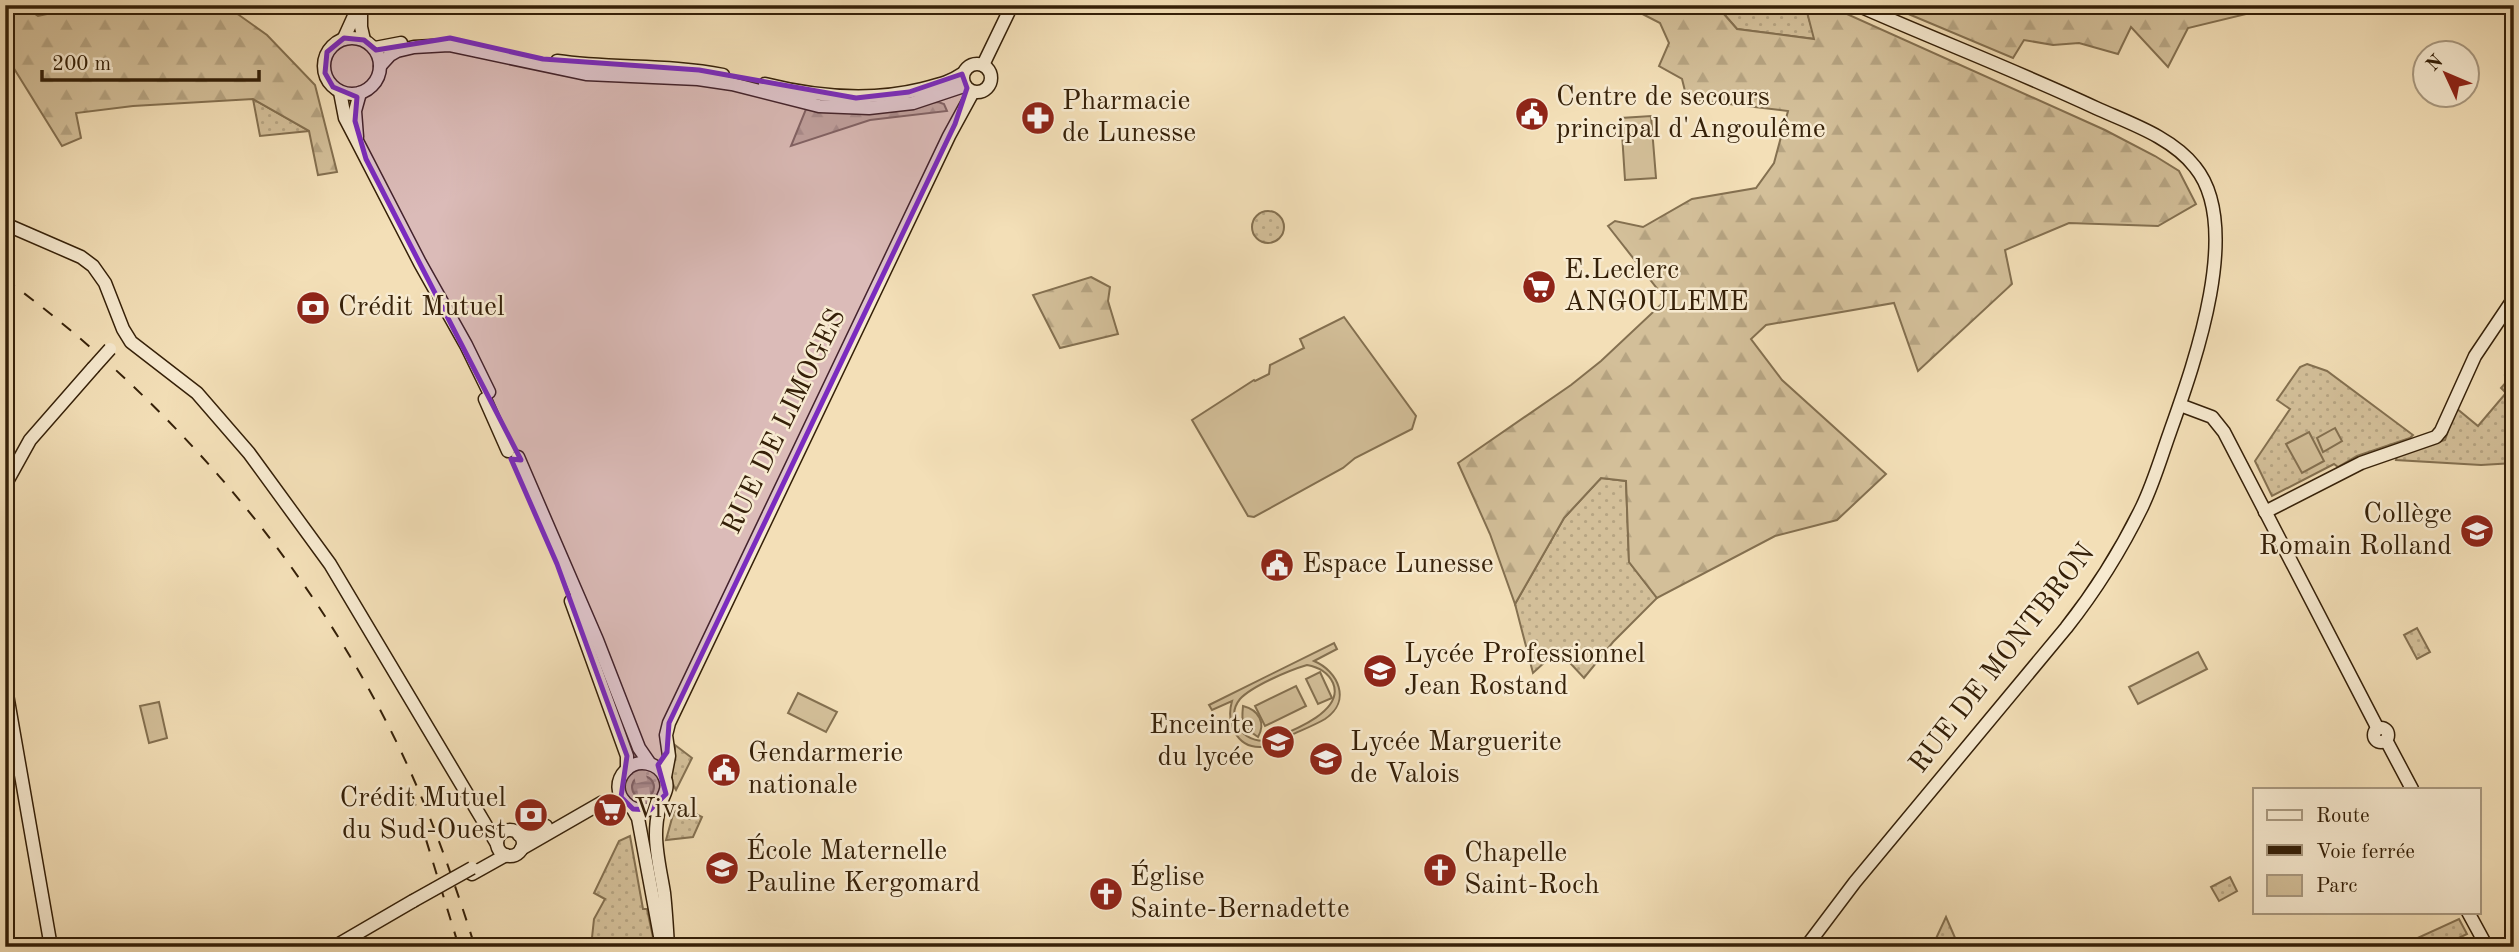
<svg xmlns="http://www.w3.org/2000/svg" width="2519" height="952" font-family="'Old Standard TT',serif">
	<defs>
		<pattern id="green-dots" width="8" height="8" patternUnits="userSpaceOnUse" patternTransform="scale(1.75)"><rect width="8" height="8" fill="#d3bf99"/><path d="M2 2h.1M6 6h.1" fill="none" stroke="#b6a482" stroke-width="1.8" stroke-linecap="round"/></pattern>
		<pattern id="forest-firs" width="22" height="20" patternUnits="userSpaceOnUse" patternTransform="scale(1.75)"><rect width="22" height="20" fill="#d3bf99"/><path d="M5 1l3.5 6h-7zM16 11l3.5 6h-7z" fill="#b6a482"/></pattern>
		<pattern id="water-rules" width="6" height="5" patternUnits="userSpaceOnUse" patternTransform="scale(1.75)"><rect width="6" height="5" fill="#b29e7c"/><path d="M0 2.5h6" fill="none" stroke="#928064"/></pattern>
	</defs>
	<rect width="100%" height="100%" fill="#f3dfb7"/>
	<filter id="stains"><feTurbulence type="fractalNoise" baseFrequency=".00286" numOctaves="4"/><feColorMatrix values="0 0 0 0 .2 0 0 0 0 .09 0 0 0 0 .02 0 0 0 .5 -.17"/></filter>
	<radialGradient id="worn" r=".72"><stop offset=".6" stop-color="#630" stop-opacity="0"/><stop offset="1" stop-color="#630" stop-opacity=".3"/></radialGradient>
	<g fill="url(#green-dots)" stroke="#847050" stroke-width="2">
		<path d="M22,5H88L38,16Z"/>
		<path d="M1716,5H1802L1807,12L1815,39L1737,29Z"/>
		<path d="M253,99L309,131L260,136Z"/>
		<circle cx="1268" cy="227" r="16"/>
		<path d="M2514,358V463L2481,465L2396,460L2397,456L2445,440L2456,408L2478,426L2506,393L2501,388L2509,379L2505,375L2513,366L2509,362Z"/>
		<path d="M2307,364L2327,371L2413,435L2410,438L2357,456L2338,467L2334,464L2272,496L2255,461L2290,409L2277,400L2300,367Z"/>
		<path d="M1601,478L1626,481L1629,562L1657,598L1613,642L1584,678L1558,650L1533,673L1515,604L1564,518Z"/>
		<path d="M2417,628L2430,652L2417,659L2404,635Z"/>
		<path d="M675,745L692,758L676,790C665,772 676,764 675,745Z"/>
		<circle cx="643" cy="787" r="19"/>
		<path d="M674,811L690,819L694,813L702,817L693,837L666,840Z"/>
		<path d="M630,836L643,909H647L655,947H591L594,919L605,899L594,893L619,841Z"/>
		<path d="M2230,877L2237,891L2219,901L2211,887Z"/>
		<path d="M1946,917L1959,947H1932Z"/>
		<path d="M2459,919L2467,934L2440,947H2414L2411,941Z"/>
	</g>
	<g fill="url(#forest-firs)" stroke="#847050" stroke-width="2">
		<path d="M5,5H22L38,16L89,5H221L239,15L267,35L315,85L337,172L318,175L309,131L253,99L133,106L76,113L81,138L62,146L5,54Z"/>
		<path d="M1625,5H1716L1737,29L1814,39L1807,12L1802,5H1827L2105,130L2155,156L2179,171L2196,204L2158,226L2069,223L2005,250L2012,284L1918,371L1894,303L1766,325L1751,339L1782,380L1886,474L1837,520L1775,536L1657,598L1629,562L1626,481L1601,478L1564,518L1515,604L1490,534L1458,463L1571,385L1601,361L1666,300L1608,226L1615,221L1643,227L1692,199L1756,188L1774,163L1788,111L1687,99L1682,79L1659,66L1669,43L1660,23Z"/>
		<path d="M1887,5H2271V8L2188,28L2168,67L2131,27L2118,54L2079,43L2053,45L2024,40L2013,58Z"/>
		<path d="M938,102L944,104L947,111L870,120L791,146L806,109L820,111Z"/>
		<path d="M1091,277L1110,287L1108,301L1118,334L1060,348L1033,295Z"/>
	</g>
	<g fill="#d3bf99" stroke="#847050" stroke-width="2" fill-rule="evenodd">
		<path d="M1651,116L1656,178L1625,180L1621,118Z"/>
		<path d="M1344,317L1416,416L1412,429L1355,458L1343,468L1254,517L1248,516L1192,420L1254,380L1255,381L1269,374L1270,365L1304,348L1300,339Z"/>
		<path d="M2335,428L2342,441L2323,452L2317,438Z"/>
		<path d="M2309,432L2324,461L2302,473L2286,444Z"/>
		<path d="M1334,643L1337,649L1314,661C1338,671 1352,701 1325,719C1315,725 1302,730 1291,735C1282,740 1272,747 1261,747C1236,748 1226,722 1232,701L1212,710L1209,705ZM1307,665C1318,667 1328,672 1333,683C1345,711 1292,731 1272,739C1249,748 1222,721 1240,699C1252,686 1290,670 1307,665Z"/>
		<path d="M2198,652L2207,669L2138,704L2129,687Z"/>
		<path d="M1320,672L1332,698L1318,704L1306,679Z"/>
		<path d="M1296,686L1306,706L1265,726L1255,706Z"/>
		<path d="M798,693L837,712L826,732L788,713Z"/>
		<path d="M159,702L167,738L149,743L140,706Z"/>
		<path d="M1243,706C1259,710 1266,723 1258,737C1242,726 1241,726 1243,706Z"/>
	</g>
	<circle fill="url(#water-rules)" stroke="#806c4e" stroke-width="2" cx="643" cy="787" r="11"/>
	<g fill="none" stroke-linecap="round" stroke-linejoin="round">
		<path stroke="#cdb994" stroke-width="12" stroke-dasharray="12 6" stroke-linecap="butt" d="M634,753L643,787L648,820"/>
		<g stroke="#352008" stroke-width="15">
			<g id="secondary">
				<path d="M361,5V27L364,40"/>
				<circle cx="352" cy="66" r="28"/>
				<path d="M344,38L359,5"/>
				<path d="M375,48L401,43"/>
				<path d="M557,61C612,69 669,64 723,75"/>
				<circle cx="977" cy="78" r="14"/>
				<path d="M983,65L1012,5"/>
				<path d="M380,66L390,55L397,51L414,47L449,45L586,74L698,79L732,84L819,106L869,108L913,103L964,86"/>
				<path d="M765,84C817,97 869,102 922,89C937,85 949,83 962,74"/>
				<path d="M340,92L345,118L357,141L420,263L466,345L489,392"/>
				<path d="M357,137L355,111L360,93"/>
				<path d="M5,224L81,257L93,266L105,283L123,329L131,342L197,393L249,453L330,564L497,844"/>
				<path d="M485,399L508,451"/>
				<path d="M2180,405L2212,417L2224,432L2378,729"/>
				<path d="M518,457L597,640L639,748L650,764"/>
				<path d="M5,485L30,440L93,368"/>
				<path d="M2265,512L2361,463L2436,437L2441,431L2475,356L2514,298"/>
				<path d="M571,601L627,756V769"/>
				<path d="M5,683L51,947"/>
				<circle cx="2381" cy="735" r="7"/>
				<path d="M2386,740L2412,789"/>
				<path d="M665,777L669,756L666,735L669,723L949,136L973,92"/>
				<path d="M660,804C635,824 604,792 626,770C637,758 659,762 665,778C670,791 661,797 659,809C657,817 656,827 656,835C656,854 661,874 664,893C666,911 667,929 668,947"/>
				<path d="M633,809L638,818L662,947"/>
				<circle cx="510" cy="843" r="13"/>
				<path d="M519,835L529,834L546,826"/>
				<path d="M521,849L601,803L623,800"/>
				<path d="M472,874L506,855"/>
				<path d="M2468,912L2487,947"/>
				<path d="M334,947L413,901"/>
				<path d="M1806,947L1855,882L2066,628C2096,590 2121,550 2142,507C2154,482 2161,457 2170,432C2193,367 2244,227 2195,167C2172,137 2129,123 2096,108C2017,71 1936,40 1857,5"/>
			</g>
		</g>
		<use href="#secondary" stroke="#f7ead0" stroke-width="12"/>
		<g stroke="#352008" stroke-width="2" stroke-dasharray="12 12" stroke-linecap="butt">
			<path d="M5,279C166,397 304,556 393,735C427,803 452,874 475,947"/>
			<path d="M412,794L459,947"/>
		</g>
		<g stroke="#352008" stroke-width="15" stroke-linecap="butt">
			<g id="secondary-bridge">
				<path d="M93,368L110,349"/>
				<path d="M413,901L472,868"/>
			</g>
		</g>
		<use href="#secondary-bridge" stroke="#f7ead0" stroke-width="12"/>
	</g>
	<path fill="#7b2cbf" fill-opacity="0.2" stroke="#7b2cbf" stroke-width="5" stroke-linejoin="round" d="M344,38L364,40L376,50L450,38L543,59L699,70L856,98L909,92L962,74L967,88L955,124L669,723L667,752L658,765L666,794L650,810L633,809L621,797L627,756L557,564L511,459L521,460L366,159L355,121L357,97L333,87L325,73L327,52Z"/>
	<defs>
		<g id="civic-disc" transform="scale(1.75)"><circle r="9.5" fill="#8f2418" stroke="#f7ead0"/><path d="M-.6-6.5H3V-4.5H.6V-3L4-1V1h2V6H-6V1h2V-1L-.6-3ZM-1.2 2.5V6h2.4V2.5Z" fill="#fff"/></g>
		<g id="pharmacy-disc" transform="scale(1.75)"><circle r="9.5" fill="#8f2418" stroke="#f7ead0"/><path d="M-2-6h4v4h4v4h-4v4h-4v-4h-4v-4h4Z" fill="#fff"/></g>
		<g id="supermarket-disc" transform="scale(1.75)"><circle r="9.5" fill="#8f2418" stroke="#f7ead0"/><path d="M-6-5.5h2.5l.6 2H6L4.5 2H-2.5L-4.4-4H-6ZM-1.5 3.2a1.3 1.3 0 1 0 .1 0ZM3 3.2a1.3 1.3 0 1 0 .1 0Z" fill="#fff"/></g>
		<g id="bank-disc" transform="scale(1.75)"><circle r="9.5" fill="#8f2418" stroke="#f7ead0"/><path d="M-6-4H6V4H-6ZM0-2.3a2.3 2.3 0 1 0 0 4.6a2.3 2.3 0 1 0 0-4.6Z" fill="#fff"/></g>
		<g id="school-disc" transform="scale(1.75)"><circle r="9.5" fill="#8f2418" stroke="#f7ead0"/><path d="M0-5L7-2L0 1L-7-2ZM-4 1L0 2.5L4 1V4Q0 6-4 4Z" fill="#fff"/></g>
		<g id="church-disc" transform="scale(1.75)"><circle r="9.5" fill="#8f2418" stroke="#f7ead0"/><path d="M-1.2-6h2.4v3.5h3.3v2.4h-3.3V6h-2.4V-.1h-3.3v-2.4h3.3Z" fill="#fff"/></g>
	</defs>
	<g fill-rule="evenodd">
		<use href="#civic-disc" x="1532" y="114"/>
		<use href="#pharmacy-disc" x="1038" y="118"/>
		<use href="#supermarket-disc" x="1539" y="287"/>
		<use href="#bank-disc" x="313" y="308"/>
		<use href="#school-disc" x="2477" y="531"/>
		<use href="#civic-disc" x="1277" y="565"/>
		<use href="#school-disc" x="1380" y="671"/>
		<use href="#school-disc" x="1278" y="742"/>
		<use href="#school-disc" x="1326" y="759"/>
		<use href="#civic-disc" x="724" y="770"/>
		<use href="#supermarket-disc" x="610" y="810"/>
		<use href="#bank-disc" x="531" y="815"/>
		<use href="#school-disc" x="722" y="868"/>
		<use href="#church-disc" x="1440" y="870"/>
		<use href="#church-disc" x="1106" y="894"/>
	</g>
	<g text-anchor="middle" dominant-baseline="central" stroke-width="5" stroke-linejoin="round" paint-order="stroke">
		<g font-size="28" fill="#352008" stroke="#f7ead0" text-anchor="start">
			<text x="1556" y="98">Centre de secours<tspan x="1556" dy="32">principal d'Angoulême</tspan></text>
			<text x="1062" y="102">Pharmacie<tspan x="1062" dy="32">de Lunesse</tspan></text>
			<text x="1564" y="271">E.Leclerc<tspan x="1564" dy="32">ANGOULEME</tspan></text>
			<text x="338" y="308">Crédit Mutuel</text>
			<text x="2452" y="515" text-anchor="end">Collège<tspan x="2452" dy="32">Romain Rolland</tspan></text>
			<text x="1302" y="565">Espace Lunesse</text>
			<text x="1404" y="655">Lycée Professionnel<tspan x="1404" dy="32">Jean Rostand</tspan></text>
			<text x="1254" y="726" text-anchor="end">Enceinte<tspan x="1254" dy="32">du lycée</tspan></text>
			<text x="1350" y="743">Lycée Marguerite<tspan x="1350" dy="32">de Valois</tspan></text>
			<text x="748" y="754">Gendarmerie<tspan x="748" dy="32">nationale</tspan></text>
			<text x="506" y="799" text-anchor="end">Crédit Mutuel<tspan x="506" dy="32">du Sud-Ouest</tspan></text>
			<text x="634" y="810">Vival</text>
			<text x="746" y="852">École Maternelle<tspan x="746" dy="32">Pauline Kergomard</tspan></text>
			<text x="1464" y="854">Chapelle<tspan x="1464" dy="32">Saint-Roch</tspan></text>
			<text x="1130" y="878">Église<tspan x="1130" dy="32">Sainte-Bernadette</tspan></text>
		</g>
		<g font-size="28" fill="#352008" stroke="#f7ead0">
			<text transform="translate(785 422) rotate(-64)">RUE DE LIMOGES</text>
			<text transform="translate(2003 659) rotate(-52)">RUE DE MONTBRON</text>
		</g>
	</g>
	<rect width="2519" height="952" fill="none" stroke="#f3dfb7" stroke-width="28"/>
	<rect x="7" y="7" width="2505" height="938" fill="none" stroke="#352008" stroke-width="3.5"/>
	<rect x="14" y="14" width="2491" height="924" fill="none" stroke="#352008" stroke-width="2"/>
	<rect x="2253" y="788" width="228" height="126" fill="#f7ead0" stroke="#a99980" stroke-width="2"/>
	<rect x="2267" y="810" width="35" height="10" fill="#f7ead0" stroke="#a99980" stroke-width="2"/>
	<text x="2316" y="822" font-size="21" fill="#352008">Route</text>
	<rect x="2267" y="845" width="35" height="10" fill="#352008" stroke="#a99980" stroke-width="2"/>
	<text x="2316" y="858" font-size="21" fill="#352008">Voie ferrée</text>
	<rect x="2267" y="875" width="35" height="21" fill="#d3bf99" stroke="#a99980" stroke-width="2"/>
	<text x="2316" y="892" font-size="21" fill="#352008">Parc</text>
	<g transform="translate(2446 74) rotate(314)"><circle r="33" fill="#f7ead0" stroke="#a99980" stroke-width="2"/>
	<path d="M0-5L12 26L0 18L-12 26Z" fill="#8f2418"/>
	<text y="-10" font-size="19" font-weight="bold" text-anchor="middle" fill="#352008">N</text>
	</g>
	<path d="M42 70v10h217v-10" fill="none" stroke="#352008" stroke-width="3.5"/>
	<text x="52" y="70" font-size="21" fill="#352008" stroke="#f7ead0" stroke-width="5" paint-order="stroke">200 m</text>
	<rect width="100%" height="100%" filter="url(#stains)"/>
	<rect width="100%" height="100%" fill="url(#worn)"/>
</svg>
